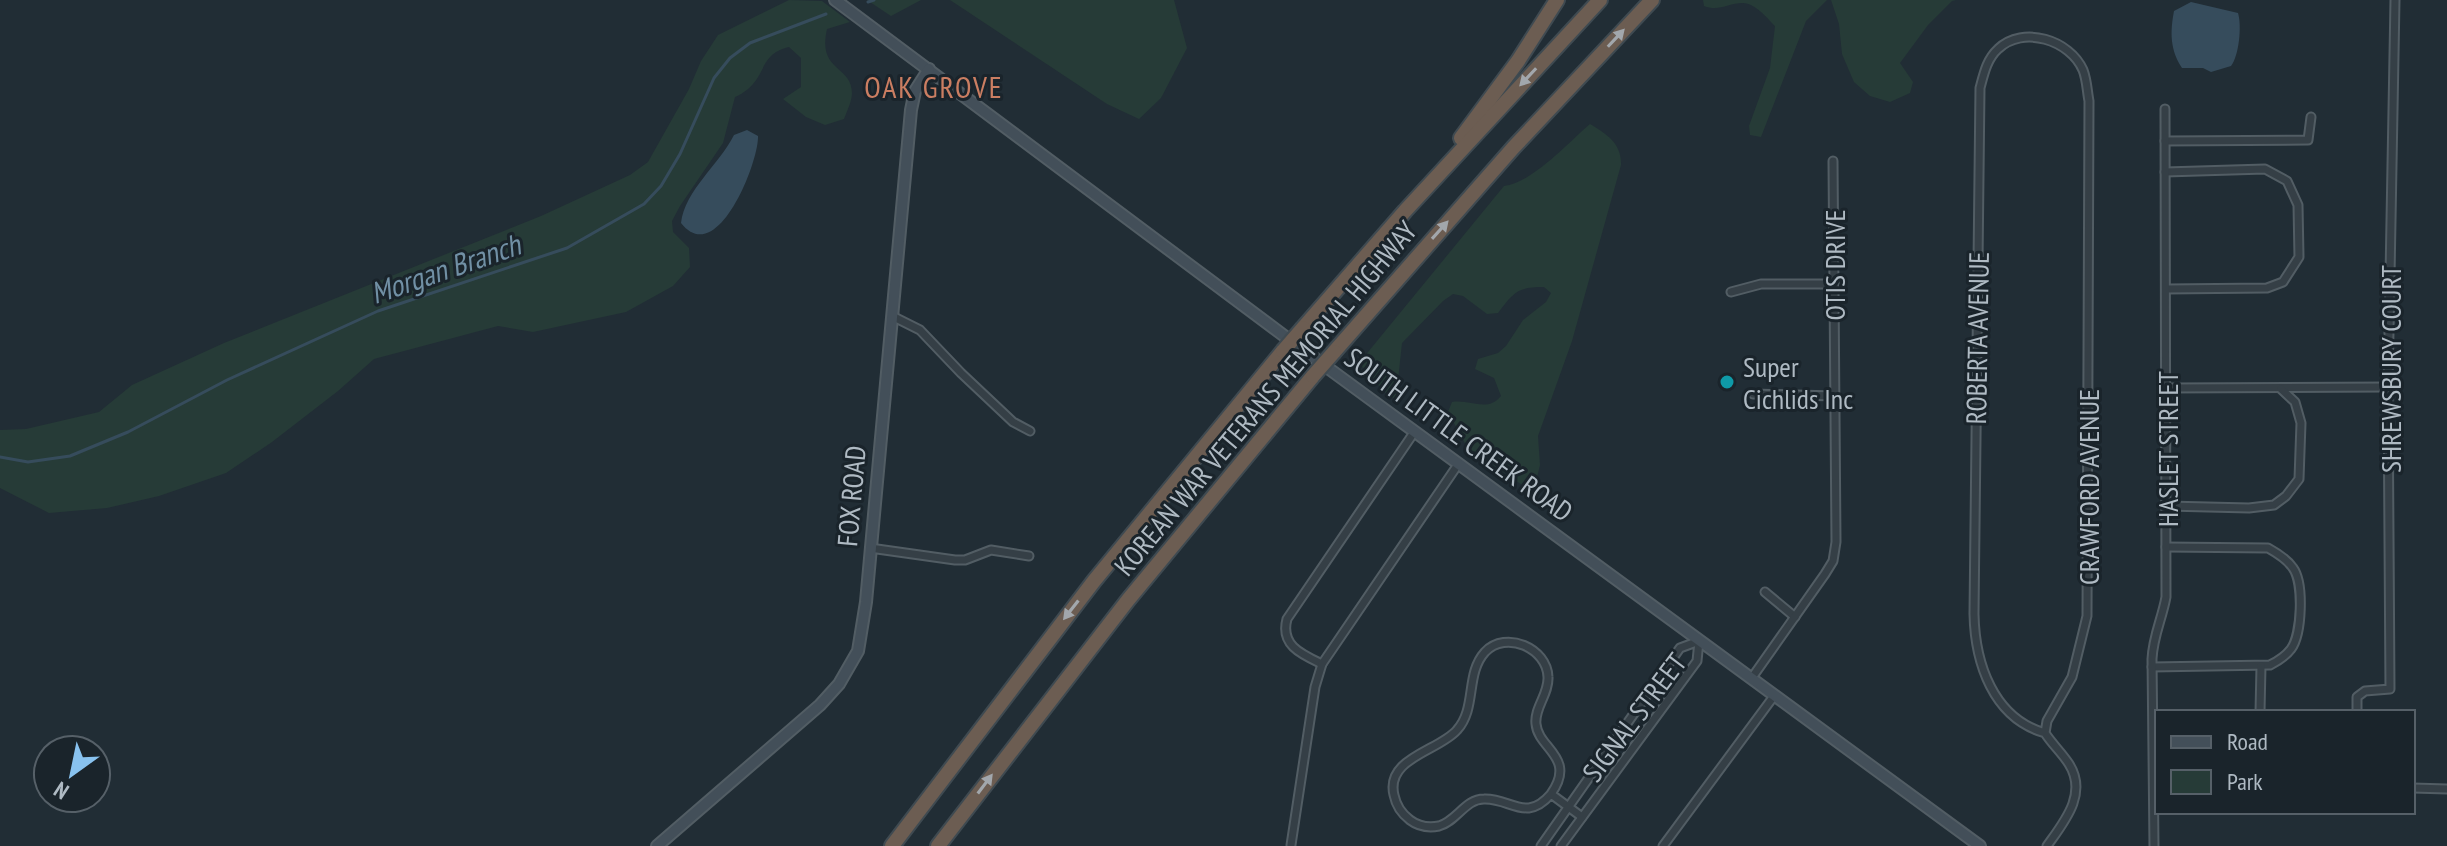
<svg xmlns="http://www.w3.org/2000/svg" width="2447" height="846" font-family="'PT Sans Narrow',sans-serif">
	<rect width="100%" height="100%" fill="#212d35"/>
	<g fill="#263b37">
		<path d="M789,0L822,1L850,22L827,29C817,72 852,65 852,93C852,101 847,111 844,119L825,125L806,117L783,99L801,87V58L789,47C755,55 770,81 735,97L723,143L680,206L672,221L673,232L689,248L690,267L673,286L626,312L533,332L498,326L374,359L338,391L272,442L226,473L159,496L107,508L49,513L0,488V430L26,429L99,412L132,385L224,343L541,216L630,175L648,162L689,89L701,61L718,35Z"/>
		<path d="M867,0H921L891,16Z"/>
		<path d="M950,0H1174L1187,48L1161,98L1139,119L1107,104Z"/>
		<path d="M1703,0H1827L1806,21L1761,137L1750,135L1749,126L1770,68L1775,26C1767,18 1755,3 1743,3C1728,3 1719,12 1704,6Z"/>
		<path d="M1831,0H1956L1952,1L1928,25L1900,63L1913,82L1910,93L1890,102L1870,96L1854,82L1842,54L1839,24Z"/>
		<path d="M1590,124C1607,134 1622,144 1621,165L1572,341L1538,436L1540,465L1535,486L1525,487L1467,447L1448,412L1452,402C1471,399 1487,413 1501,396L1494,378L1475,369L1478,359L1498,353L1506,346L1523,320L1546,302L1551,293L1544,287C1517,287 1514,292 1498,313L1487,314L1463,296L1453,294L1443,301L1402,343L1396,399L1387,395L1359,363L1504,186C1532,183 1569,142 1590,124Z"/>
	</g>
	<g fill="#364c5c">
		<path d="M2191,2L2238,13C2242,26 2239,56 2231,66L2211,72L2203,68H2182C2170,50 2170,32 2174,11Z"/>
		<path d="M747,130L758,136C759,162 717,269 681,223C685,190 719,165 734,135Z"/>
	</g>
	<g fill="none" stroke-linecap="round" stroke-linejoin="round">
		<g stroke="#364c5c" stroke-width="3">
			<path d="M868,2L874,0"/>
			<path d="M0,457L28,462L70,456L128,432L227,380L378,311L567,248L644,204L661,186L680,154L714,78L730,58L750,43L826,14"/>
		</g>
		<g stroke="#525d64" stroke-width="11">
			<g id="street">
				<path d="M2165,141L2308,140L2311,117"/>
				<path d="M2165,172L2265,169L2287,181L2298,205L2299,257L2283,282L2267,288L2166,289"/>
				<path d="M1731,292L1761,284H1834"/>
				<path d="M892,316L920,330L961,373L1013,422L1030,431"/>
				<path d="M2167,388L2388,387"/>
				<path d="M1753,394L1835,396"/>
				<path d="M2167,506L2249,508L2274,505L2286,496L2299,479L2301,423L2295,402L2281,389"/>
				<path d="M870,548L955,560H965L991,550L1029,556"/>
				<path d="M1765,592L1795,617"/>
				<path d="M1322,664C1301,654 1280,645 1287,619L1415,431"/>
				<path d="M2152,667L2270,665C2278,661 2285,657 2291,649C2302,634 2304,583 2293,568C2287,559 2277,553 2268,548L2166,547"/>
				<path d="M1751,679L1825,574L1833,561L1836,542L1833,161"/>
				<path d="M2260,712L2261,666"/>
				<path d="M2357,712V697L2365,691L2390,689L2388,387L2395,0"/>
				<path d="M2045,733C1993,718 1975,663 1974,614L1980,88C1984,73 1987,59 1998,49C2023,25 2070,40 2083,70C2087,80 2087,91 2089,101L2087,616L2072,677L2047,721L2045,733C2052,744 2062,753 2069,764C2088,794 2064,822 2047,846"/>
				<path d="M2413,788L2447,789"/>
				<path d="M1551,794C1526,823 1511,798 1484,799C1465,799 1457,821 1439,826C1429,828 1418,826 1410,820C1402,814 1396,805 1394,795C1385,758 1439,751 1457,730C1477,708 1465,674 1485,652C1506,630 1547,648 1548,677C1549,694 1534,708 1536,724C1538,749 1577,757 1551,794L1582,817"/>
				<path d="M1291,845L1315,687L1322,664L1459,463"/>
				<path d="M1541,846L1680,648L1699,641L1697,661L1561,846"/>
				<path d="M1663,846L1774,696"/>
				<path d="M2154,846L2152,659C2153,636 2162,619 2166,597L2165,109"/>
			</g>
		</g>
		<g stroke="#525d64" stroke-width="14">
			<g id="secondary">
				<path d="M835,0L1287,338L1980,846"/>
				<path d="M657,846L820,705L839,684L858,651L866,602L911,110L915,91L929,69"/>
			</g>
		</g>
		<g stroke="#3f4a51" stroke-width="18">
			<g id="highway">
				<path d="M1461,138L1518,61L1557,0"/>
				<path d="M1303,328L1405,211L1600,0"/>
				<path d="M1334,352L1513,148L1652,0"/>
				<path d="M892,846L1094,581L1283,351"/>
				<path d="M938,846L1128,600L1313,376"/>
			</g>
		</g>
		<use href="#street" stroke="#353f46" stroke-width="7"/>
		<use href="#secondary" stroke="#434f59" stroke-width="10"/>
		<use href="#highway" stroke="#6c5d52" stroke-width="14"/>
		<g stroke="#3f4a51" stroke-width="18" stroke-linecap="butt">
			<g id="highway-bridge">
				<path d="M1283,351L1303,328"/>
				<path d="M1313,376L1334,352"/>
			</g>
		</g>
		<use href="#highway-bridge" stroke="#6c5d52" stroke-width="14"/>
	</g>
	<defs><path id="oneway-solid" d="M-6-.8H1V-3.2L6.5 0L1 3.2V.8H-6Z" transform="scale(2)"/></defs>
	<g fill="#a2a7ac">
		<use href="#oneway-solid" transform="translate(1616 38) rotate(-47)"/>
		<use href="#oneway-solid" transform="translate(1528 77) rotate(133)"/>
		<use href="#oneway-solid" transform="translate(1440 230) rotate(-48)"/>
		<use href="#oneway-solid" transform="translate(1071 610) rotate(128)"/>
		<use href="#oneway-solid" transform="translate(985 784) rotate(-53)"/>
	</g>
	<circle fill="#0f9aa8" stroke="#1a242b" stroke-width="3" cx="1727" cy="382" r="8"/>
	<g text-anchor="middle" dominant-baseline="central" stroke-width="6" stroke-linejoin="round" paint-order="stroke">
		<g font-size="28" fill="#afbac3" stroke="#1a242b">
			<text transform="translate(1834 265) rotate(-90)">OTIS DRIVE</text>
			<text transform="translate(1977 338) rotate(-89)">ROBERTA AVENUE</text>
			<text transform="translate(2390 369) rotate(-90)">SHREWSBURY COURT</text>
			<text transform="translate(1265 398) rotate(-50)">KOREAN WAR VETERANS MEMORIAL HIGHWAY</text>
			<text transform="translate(1459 434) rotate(36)">SOUTH LITTLE CREEK ROAD</text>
			<text transform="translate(2167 449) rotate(-90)">HASLET STREET</text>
			<text transform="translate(2088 487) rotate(-90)">CRAWFORD AVENUE</text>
			<text transform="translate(851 496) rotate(-85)">FOX ROAD</text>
			<text transform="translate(1634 717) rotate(-53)">SIGNAL STREET</text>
		</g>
		<g font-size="28" fill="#afbac3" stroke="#1a242b" text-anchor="start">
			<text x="1743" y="366">Super<tspan x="1743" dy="32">Cichlids Inc</tspan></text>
		</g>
		<g font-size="30" letter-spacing="2" fill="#cb7e62" stroke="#1a242b">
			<text x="934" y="86">OAK GROVE</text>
		</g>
		<g font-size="30" font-style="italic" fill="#7190a5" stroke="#1a242b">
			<text transform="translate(445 268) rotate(-19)">Morgan Branch</text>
		</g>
	</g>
	<rect x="2155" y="710" width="260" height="104" fill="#1a242b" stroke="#566068" stroke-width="2"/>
	<rect x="2171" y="736" width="40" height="12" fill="#434f59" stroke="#566068" stroke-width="2"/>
	<text x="2227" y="750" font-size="24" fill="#afbac3">Road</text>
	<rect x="2171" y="770" width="40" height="24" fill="#263b37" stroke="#566068" stroke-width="2"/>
	<text x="2227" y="790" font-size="24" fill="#afbac3">Park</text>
	<g transform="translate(72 774) rotate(213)"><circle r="38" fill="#1a242b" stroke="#566068" stroke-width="2"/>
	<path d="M0-6L14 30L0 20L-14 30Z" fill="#88c2ef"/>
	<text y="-12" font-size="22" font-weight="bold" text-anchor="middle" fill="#afbac3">N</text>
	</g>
</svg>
